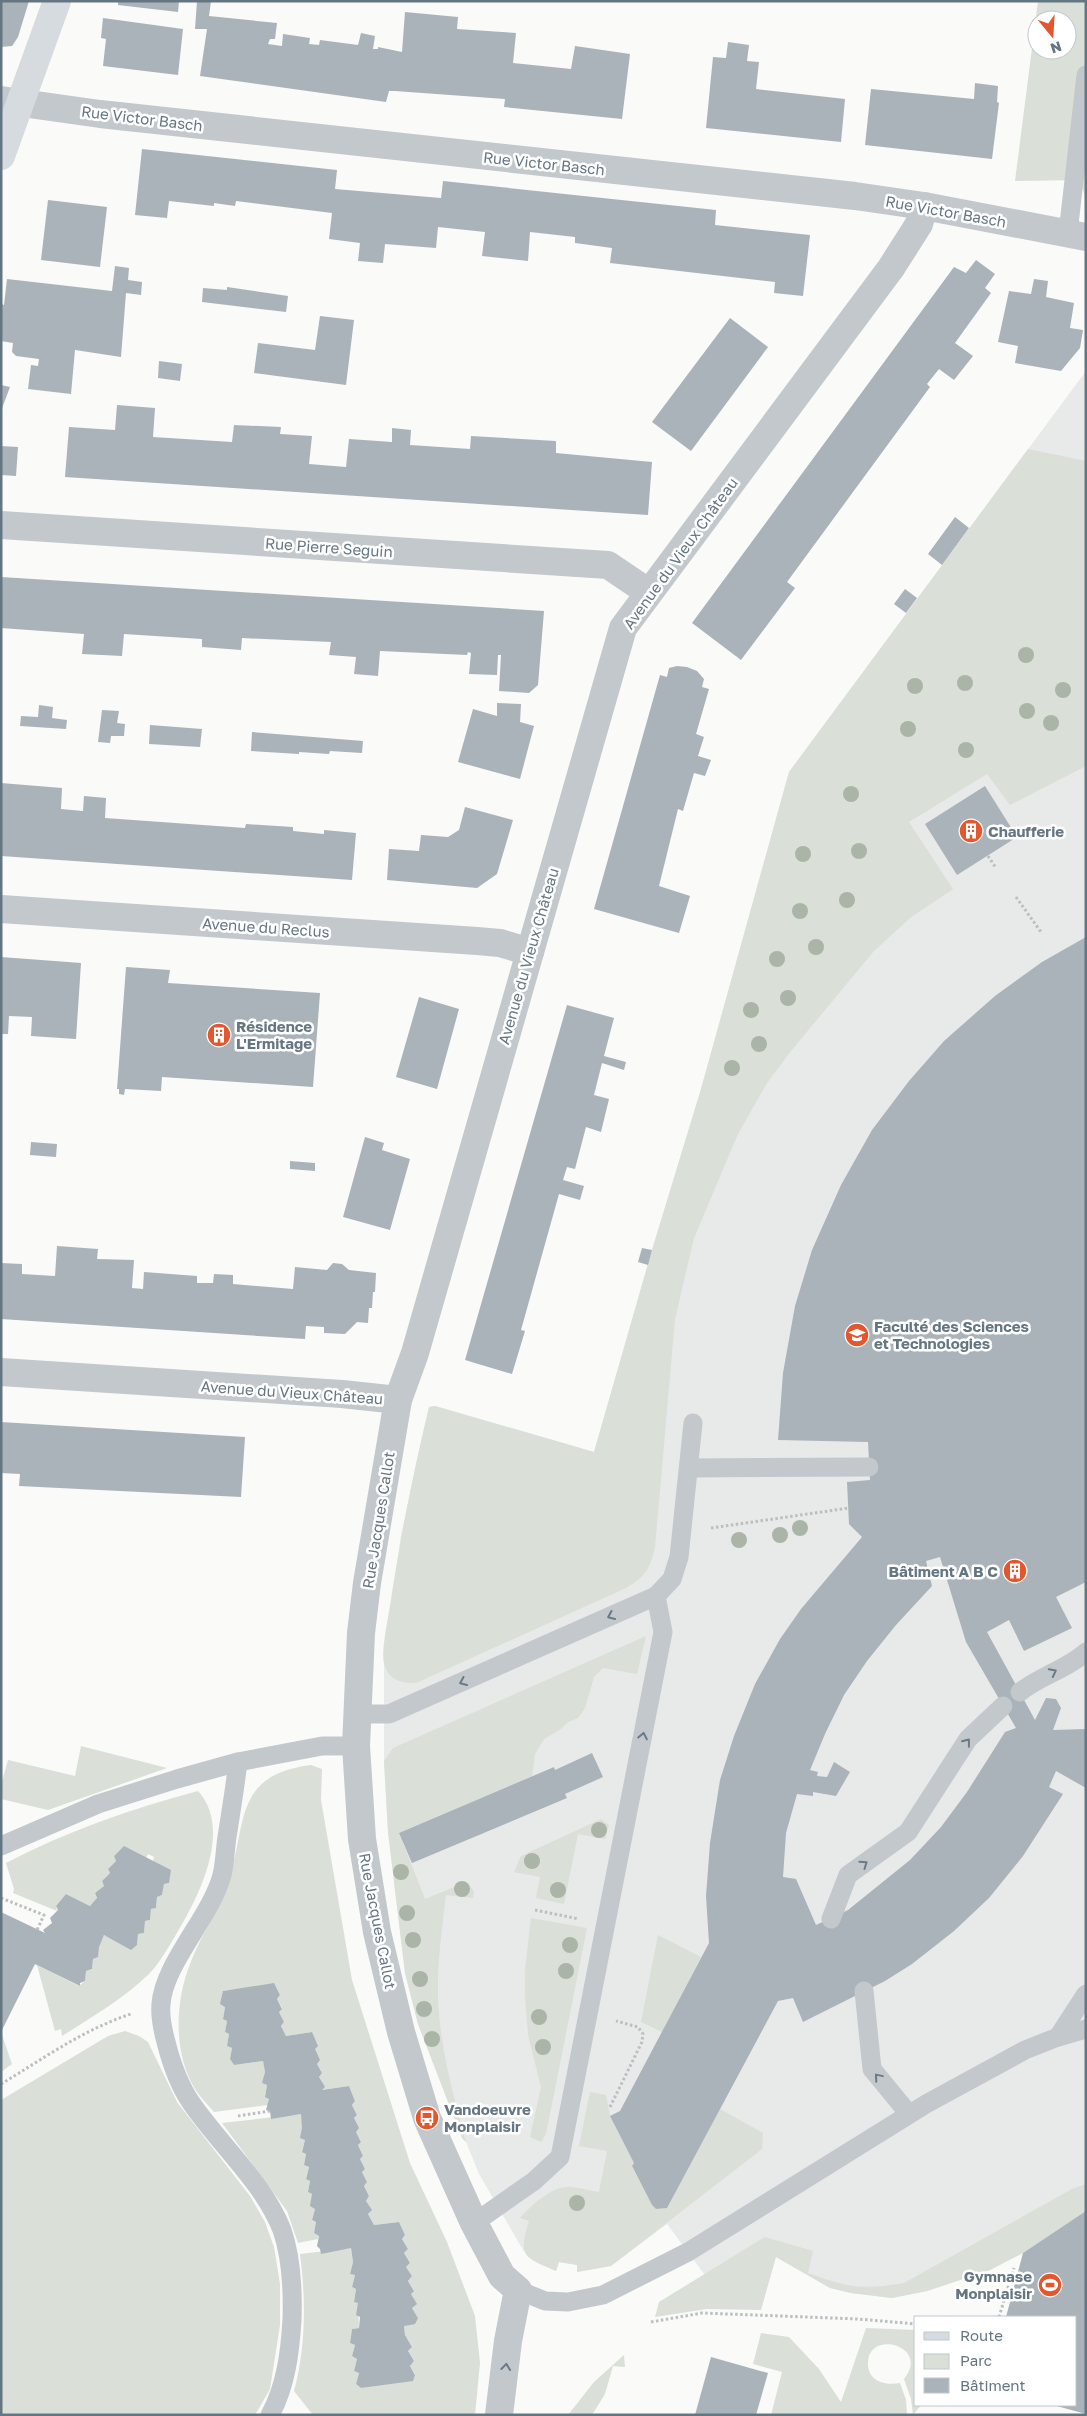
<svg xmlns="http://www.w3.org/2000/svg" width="1087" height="2416" font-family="'Golos Text',sans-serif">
	<rect width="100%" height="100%" fill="#fafaf8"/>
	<path fill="#e8e9e9" d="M1086,371V2212L1023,2253L990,2270L927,2291L892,2298L851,2293L830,2288L776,2257L707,2278L667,2224L611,2266L577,2272V2265L559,2262L556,2271L530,2258L523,2250L479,2174L466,2142L462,2138L418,2024L405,1973L388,1832L384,1761V1658L401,1535L429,1407L435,1406L594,1452L652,1250L701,1089L789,772Z"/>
	<g fill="#dadfd7" fill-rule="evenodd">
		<path d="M1038,1H1086V203L1081,180L1015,181ZM1037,20H1067V50H1037Z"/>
		<path d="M1028,449L1086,461V766L1010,805L987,774L909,822L953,889L910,918L874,951L791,1051L767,1083L738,1134L694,1238L675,1319L655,1547C650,1569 645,1577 626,1588L416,1683C402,1684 387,1679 384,1663C381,1651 388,1619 390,1606C400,1539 413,1473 429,1407L435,1406L594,1452L652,1250L701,1089L789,772Z"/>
		<path d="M646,1636L637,1674L603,1668L594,1677L585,1708L578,1718L568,1722L561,1729L544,1739L535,1754L532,1776L399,1833L425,1899L459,1885L471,1887L474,1892L473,1898L446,1895C442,1929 437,1964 438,1998C440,2048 453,2095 466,2142L462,2138L418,2024L405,1973L388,1832L384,1761L393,1748Z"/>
		<path d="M81,1746L167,1768L48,1810L1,1799V1785L8,1760L75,1776Z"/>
		<path d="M311,1765L322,1769L321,1800L352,1980L410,2163L447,2242L475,2316L480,2363L475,2415H313L294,2391C306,2347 306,2299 300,2254L351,2248L353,2262L350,2274L355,2275L352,2287L356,2289L354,2301L358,2303L359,2328L352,2329L350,2343L355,2345L352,2356L357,2359L354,2371L359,2373L356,2384L361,2388L413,2380L415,2374L410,2366L414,2361L408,2351L412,2347L405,2335L404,2326L418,2318L412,2308L416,2304L411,2294L414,2290L408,2281L412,2276L406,2267L410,2263L404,2253L408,2249L402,2239L405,2235L399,2222L374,2225L368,2214L371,2210L366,2201L369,2196L364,2186L367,2182L362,2172L365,2169L360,2159L363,2156L358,2145L361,2142L356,2132L354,2118L357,2115L352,2105L355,2101L349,2086L322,2090L324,2087L319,2077L322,2073L317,2064L312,2032L286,2036L281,2026L284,2022L279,2012L282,2008L277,1999L280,1995L274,1984L223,1991L225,2007L223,2018L227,2021L225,2032L229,2034L227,2046L232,2048L230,2059L234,2065L263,2061L265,2072L263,2083L267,2085L265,2096L269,2099L268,2105L214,2112C208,2105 200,2097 195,2089C173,2053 175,2002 190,1964C200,1937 217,1913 227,1885C248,1826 231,1775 311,1765Z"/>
		<path d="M198,1791C233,1829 199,1896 177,1933C169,1946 160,1963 149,1974C123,1999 92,2017 62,2036L61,2029L55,2031L37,1965L79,1986L85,1981L86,1971L92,1969L93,1959L104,1935L133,1946L137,1945L138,1934L144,1933L145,1921L150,1920L151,1909L156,1908L157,1897L162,1895L164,1884L169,1883L153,1861L154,1857L148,1854L146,1858L122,1849L114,1856L116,1861L108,1869L110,1873L102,1881L104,1886L95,1893L97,1899L90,1906L66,1894L56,1906L57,1911L13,1893L14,1889L6,1863C67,1831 131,1809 198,1791Z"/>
		<path d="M601,1819L609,1825L605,1839L578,1834L564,1904L536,1898L540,1877L514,1872L521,1856Z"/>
		<path d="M531,1918L587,1928L546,2134L541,2142L530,2137L541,2087L528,2035L525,1995V1970Z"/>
		<path d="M658,1935L701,1957L662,2032L641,2022Z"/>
		<path d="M125,2031L139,2036L148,2042L177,2102L250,2196L265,2222L274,2247L280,2284V2325L270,2389L255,2415H1V2100L108,2036Z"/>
		<path d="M1,2032L12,2064L1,2072Z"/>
		<path d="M590,2092L606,2095L610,2116L634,2163L632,2167L652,2205L656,2209L667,2208L720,2109L763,2133L762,2149L611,2266L577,2272V2265L559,2262L556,2271C523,2257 518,2256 529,2221L520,2218C532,2205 553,2185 572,2187C581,2188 590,2191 599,2192L607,2151L579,2146Z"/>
		<path d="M301,2114L305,2140L302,2151L306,2154L304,2165L309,2167L306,2178L310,2181L308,2192L312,2194L315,2209L312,2220L316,2222L314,2233L319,2236L318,2239L298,2243L287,2211L222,2123Z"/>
		<path d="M1086,2184V2212L1023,2253L990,2270L927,2291L892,2298L851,2293L830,2288L776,2257L761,2310L707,2309L655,2317L659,2302L765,2237L813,2251L808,2273C848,2288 863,2290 904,2283L1072,2189Z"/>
		<path d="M866,2328L916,2330V2405H921L913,2415L911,2399L904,2379C931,2346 869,2329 868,2362C867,2381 884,2386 900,2383L906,2400L907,2415H771L782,2372L753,2364L761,2333L789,2337L819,2369L841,2402Z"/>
		<path d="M624,2355L625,2367L613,2366L605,2394L592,2415H568L594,2382Z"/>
	</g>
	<g fill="#aab3b9" fill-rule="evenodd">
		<path d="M1,1H29L18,37L12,46L1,47Z"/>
		<path d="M118,1H179L178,12L118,5Z"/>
		<path d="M197,1H211L209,16L277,23L275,39H270L268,44L282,46L283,34L310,38L309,44L319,45L320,40L358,45L361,33L375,36L373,49H378V47L402,52L405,12L458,17L457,29L516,33L513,63L571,69L575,46L630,54L622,119L504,107L505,99L395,91H389L386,102L200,76L207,29H195Z"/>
		<path d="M103,18L183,29L178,75L103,66L106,39L101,38Z"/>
		<path d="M728,42L749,45L747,61L759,62L756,89L845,99L841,142L706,128L713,57L726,58Z"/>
		<path d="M975,83L998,86L997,102L999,103L992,159L865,145L871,89L974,99Z"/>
		<path d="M142,149L337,170L335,189L441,198L443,181L716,210L715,225L810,235L803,296L774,293L775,282L610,263L612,248L575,243V237L530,232L528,261L482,256L485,232L438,227L436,248L385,244L383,263L358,261L360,243L329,239L332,213L236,201L235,206L214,203V206L169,201L167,218L135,215Z"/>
		<path d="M48,200L107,207L100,267L41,260Z"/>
		<path d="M976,260L995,274L985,288L991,293L955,343L973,356L954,380L939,369L927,384L930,387L787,582L795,588L741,660L692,623L954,267L966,273Z"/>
		<path d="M115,266L129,268L128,280L142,282L141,295L126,293L121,357L75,350L71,394L28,389L31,365L38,366L39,359L16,356L12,352L13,343L1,341V304L4,305L7,279L112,291Z"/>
		<path d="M1034,279L1048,281L1046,297L1074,303L1070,328L1083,330L1080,348L1061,371L1015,363L1018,346L998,342L1009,291L1031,294Z"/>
		<path d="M227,287L288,296L286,312L202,302L203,288L227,290Z"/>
		<path d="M320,316L354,320L346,385L254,373L258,343L315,350Z"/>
		<path d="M730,318L768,347L691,451L652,422Z"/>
		<path d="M159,361L182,364L180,381L158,378Z"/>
		<path d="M1,385L10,387L1,411Z"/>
		<path d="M117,405L155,408L153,437L232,442L234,425L281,427L280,434L312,436L309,464L346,467L349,439L392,442V428L411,430L410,445L470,449L471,436L556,441V453L652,462L648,515L65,477L69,427L115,430Z"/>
		<path d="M1,446L18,447L16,476L1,475Z"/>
		<path d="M955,517L969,528L942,565L928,554Z"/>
		<path d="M1,577L544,611L538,685L529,693L499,691L501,655H498L497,675L469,674L471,653L468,652L467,655L380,651L378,676L354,674L356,657L329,655L331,642L242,638L241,650L202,647V639L124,634L122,656L82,654L84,634L1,628Z"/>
		<path d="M905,589L917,598L906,613L894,604Z"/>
		<path d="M677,666L687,667L697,671L704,679L702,687L709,689L696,734L704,737L698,756L711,760L705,776L694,773L683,811L678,809L659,886L690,896L679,933L594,909L660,675L667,677L669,668Z"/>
		<path d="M497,703L521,704L520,722L534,726L520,779L458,762L473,709L497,716Z"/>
		<path d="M39,705L53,707L52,718L67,720L66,729L20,726L21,716L38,717Z"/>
		<path d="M102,710L119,711L117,723L125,724L124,736H111L110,743L98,742Z"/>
		<path d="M150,725L202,729L200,747L149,744Z"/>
		<path d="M252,732L363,741L362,753L330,751L329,754L299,752V754L251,751Z"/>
		<path d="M1,783L62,788L61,809L83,811L84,796L106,798L105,818L245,828L246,824L293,827V831L324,834V830L356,833L352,880L1,856Z"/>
		<path d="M985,786L1017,837L957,875L925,824Z"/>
		<path d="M465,807L513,820L497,874L477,888L387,880L389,849L419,851L421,835L448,837L459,830Z"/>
		<path d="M1086,937V1582L1056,1597L1072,1628L1024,1651L1009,1620L987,1632L1035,1720L1046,1698L1056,1699L1061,1708L1053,1730L1086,1729V1788L1056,1771L1049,1787L1063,1794L1023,1856L989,1898L954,1931L912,1964L885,1981L803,2022L793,1998L778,2001L667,2208L656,2209L652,2205L632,2166L634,2163L610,2116L620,2111L709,1943L706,1896L710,1843L720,1780L734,1736L755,1684L780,1639L801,1609L862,1537L849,1524L847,1482L870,1480L868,1442L778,1440L783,1373L795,1306L812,1250L841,1185L872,1130L909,1081L944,1041L995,996L1042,962ZM940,1557L966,1642L1016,1728L1005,1732L967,1792L941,1827L910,1860L848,1910L816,1925L796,1879L783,1877L786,1833L797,1794L813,1796V1792L836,1796L850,1772L834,1762L827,1777L817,1776L818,1772L810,1770L825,1734L844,1695L867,1661L896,1625L932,1586L926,1561Z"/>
		<path d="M1,957L81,963L76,1039L31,1036L32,1017L9,1016L8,1034H1Z"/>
		<path d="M126,967L170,970L168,983L320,993L313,1087L162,1077L161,1091L125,1089L124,1095L119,1094V1089H117Z"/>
		<path d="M419,997L459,1009L437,1089L396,1077Z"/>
		<path d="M567,1005L614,1018L604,1056L626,1062L624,1070L602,1063L594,1095L609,1099L601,1132L586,1127L575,1169L567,1167L563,1180L584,1186L580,1200L559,1194L521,1330L525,1331L512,1374L465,1360Z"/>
		<path d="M365,1137L384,1143L382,1150L410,1159L390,1230L343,1217Z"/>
		<path d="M31,1142L57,1144L56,1157L30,1155Z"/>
		<path d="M290,1161L315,1163V1171L290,1169Z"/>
		<path d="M57,1246L98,1249L97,1259L134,1260L132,1288L143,1289L144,1272L197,1276V1283H213L214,1274L233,1275V1284L293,1289L295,1267L327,1270L333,1263L342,1264L349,1270L376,1273L375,1292H373L372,1308H369L368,1323L357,1322L345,1334L324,1333V1327L306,1326L305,1339L1,1319V1263L22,1264V1274L55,1276Z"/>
		<path d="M642,1248L652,1250L648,1265L638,1262Z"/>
		<path d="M1,1422L245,1437L241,1497L19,1486L20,1474L1,1473Z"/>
		<path d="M592,1753L603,1777L565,1794L567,1798L412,1863L399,1833L554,1767L555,1770Z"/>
		<path d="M124,1846L171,1870L169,1883L164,1884L162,1895L157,1897L156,1908L151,1909L150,1920L145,1921L144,1933L138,1934L137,1945L131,1950L104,1935L99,1947L98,1957L93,1959L92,1969L86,1971L85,1981L80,1983V1986L35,1964L1,2032V1912L45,1933L43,1930L52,1923L50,1918L58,1910L56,1906L66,1894L90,1906L97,1898L95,1893L104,1886L102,1881L110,1873L108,1869L116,1861L114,1856Z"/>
		<path d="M274,1983L280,1995L277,1999L282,2009L279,2012L284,2022L281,2026L286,2036L312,2032L318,2046L315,2049L320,2060L317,2064L322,2073L319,2077L325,2087L322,2090L349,2086L355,2101L352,2105L357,2115L354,2118L359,2128L356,2132L361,2142L358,2145L363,2156L360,2159L365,2169L362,2172L367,2182L364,2186L369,2196L366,2201L372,2210L368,2214L374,2225L399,2222L405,2235L402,2239L408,2249L404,2253L410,2263L406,2267L412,2276L408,2281L414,2291L411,2294L417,2304L412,2308L418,2318L415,2324L404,2326L405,2335L412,2347L408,2351L414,2361L410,2366L415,2375L413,2381L361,2388L356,2384L359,2373L354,2371L357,2359L352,2356L355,2345L350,2343L352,2329L359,2328L360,2317L356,2315L358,2303L354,2302L356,2289L352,2287L355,2275L350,2274L353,2262L351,2248L321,2254L320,2249L317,2246L319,2236L314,2233L316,2222L312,2220L315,2209L310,2206L312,2194L308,2192L310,2181L306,2179L309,2167L304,2165L306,2154L302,2152L305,2140L300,2138L302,2128L301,2114L271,2119L270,2111L266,2110L269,2099L265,2097L267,2085L262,2083L265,2072L263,2061L234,2065L230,2059L232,2048L227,2046L229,2034L225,2032L227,2021L223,2019L225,2007L220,2004L223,1991Z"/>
		<path d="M1086,2211V2414L1053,2405H1076V2317H1006L1023,2253Z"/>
		<path d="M711,2357L768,2373L756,2415H695Z"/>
	</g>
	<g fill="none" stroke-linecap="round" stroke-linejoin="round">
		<g stroke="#bbbfc2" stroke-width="3" stroke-dasharray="2.5 2.5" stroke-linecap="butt">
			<path d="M988,856L996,868"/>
			<path d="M1016,897L1041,932"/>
			<path d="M711,1528L849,1508"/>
			<path d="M1,1898L44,1915L37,1930"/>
			<path d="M535,1910L579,1919"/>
			<path d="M1,2084C43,2059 84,2029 131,2014"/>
			<path d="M610,2107L642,2042L643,2034L638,2027L616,2021"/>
			<path d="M238,2116L270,2111"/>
			<path d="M999,2317L1014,2268"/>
			<path d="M651,2322L702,2313L858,2319L916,2324"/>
		</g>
		<g stroke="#c3c8cc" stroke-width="19">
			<path d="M1068,233L1086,75"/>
			<path d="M690,1468L869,1467"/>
			<path d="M1020,1692C1040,1676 1067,1669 1086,1652"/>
			<path d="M356,1714H389L656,1596L672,1579L679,1557L693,1423"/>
			<path d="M238,1762C235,1787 231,1812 227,1837C225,1850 225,1863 222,1875C211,1917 164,1963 161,2004C160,2015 163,2031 166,2042C171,2062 180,2087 192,2104C221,2146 263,2182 282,2230C292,2259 293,2290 292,2320C290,2352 286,2386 270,2415"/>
			<path d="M1,1846L98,1804L177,1779L238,1762L322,1746H356"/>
			<path d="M831,1919L848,1875L908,1832L968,1739L1003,1706"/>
			<path d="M864,1991L872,2069L909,2114"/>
			<path d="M1058,2037L1086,1994"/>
			<path d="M474,2223L534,2181L560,2157L663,1632L656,1596"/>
			<path d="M518,2290L545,2301L568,2302L603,2295L688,2252L926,2104L1025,2050L1058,2037L1086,2029"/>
		</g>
		<g stroke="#c3c8cc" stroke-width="28">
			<path d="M1,100L100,114L855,196L924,206L1086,237"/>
			<path d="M1,525L608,565L648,592"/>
			<path d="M1,909L477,941L500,943L530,952"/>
			<path d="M1,1372L342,1394L398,1400"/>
			<path d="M499,2415L508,2341L518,2290L502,2276L474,2223L427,2118L401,2032L377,1932L362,1839L356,1746L361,1633L367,1583L398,1400L415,1353L623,628L891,268L919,224L924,206"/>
		</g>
		<path stroke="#d6dbdf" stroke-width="28" d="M1,156L57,1"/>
	</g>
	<g fill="#aab4a7">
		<circle cx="1026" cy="655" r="8"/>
		<circle cx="965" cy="683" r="8"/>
		<circle cx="915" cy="686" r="8"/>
		<circle cx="1063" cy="690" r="8"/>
		<circle cx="1027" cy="711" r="8"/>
		<circle cx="1051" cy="723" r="8"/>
		<circle cx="908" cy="729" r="8"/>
		<circle cx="966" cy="750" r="8"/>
		<circle cx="851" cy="794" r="8"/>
		<circle cx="859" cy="851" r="8"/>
		<circle cx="803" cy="854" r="8"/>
		<circle cx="847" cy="900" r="8"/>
		<circle cx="800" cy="911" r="8"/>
		<circle cx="816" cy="947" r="8"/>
		<circle cx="777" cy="959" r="8"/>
		<circle cx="788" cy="998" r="8"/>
		<circle cx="751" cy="1010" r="8"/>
		<circle cx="759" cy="1044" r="8"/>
		<circle cx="732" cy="1068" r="8"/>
		<circle cx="800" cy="1528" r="8"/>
		<circle cx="780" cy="1535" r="8"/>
		<circle cx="739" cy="1540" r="8"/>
		<circle cx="599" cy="1830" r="8"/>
		<circle cx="532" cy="1861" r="8"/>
		<circle cx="401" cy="1872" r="8"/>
		<circle cx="462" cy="1889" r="8"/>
		<circle cx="558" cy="1890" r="8"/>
		<circle cx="407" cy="1913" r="8"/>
		<circle cx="413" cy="1940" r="8"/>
		<circle cx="570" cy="1945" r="8"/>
		<circle cx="566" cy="1971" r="8"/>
		<circle cx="420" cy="1979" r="8"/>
		<circle cx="424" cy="2009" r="8"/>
		<circle cx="539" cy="2017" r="8"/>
		<circle cx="432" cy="2039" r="8"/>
		<circle cx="543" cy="2047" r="8"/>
		<circle cx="577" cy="2203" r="8"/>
	</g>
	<defs><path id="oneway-chevron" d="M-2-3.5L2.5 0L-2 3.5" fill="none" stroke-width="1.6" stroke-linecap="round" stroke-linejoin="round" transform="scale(1.25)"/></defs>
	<g stroke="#6a7a87">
		<use href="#oneway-chevron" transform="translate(611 1616) rotate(156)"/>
		<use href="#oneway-chevron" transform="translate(1053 1672) rotate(-27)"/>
		<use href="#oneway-chevron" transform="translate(463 1682) rotate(156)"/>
		<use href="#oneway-chevron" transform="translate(643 1736) rotate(-79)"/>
		<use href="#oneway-chevron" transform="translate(967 1742) rotate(-52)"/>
		<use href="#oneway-chevron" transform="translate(864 1864) rotate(-35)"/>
		<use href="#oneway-chevron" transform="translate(878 2077) rotate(-130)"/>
		<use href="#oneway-chevron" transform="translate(506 2367) rotate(-84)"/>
	</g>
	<defs>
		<g id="building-disc" transform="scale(1.25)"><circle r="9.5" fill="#e4572e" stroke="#fff"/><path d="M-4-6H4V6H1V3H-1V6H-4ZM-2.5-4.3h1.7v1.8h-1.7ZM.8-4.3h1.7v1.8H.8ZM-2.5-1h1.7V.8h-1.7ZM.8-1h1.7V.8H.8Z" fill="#fff"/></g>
		<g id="university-disc" transform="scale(1.25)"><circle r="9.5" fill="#e4572e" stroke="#fff"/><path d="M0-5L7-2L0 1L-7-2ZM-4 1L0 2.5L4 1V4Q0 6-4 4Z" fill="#fff"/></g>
		<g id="bus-disc" transform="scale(1.25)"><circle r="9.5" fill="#e4572e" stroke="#fff"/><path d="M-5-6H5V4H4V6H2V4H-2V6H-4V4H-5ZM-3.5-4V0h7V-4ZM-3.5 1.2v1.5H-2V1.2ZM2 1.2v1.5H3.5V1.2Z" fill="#fff"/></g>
		<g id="stadium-disc" transform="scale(1.25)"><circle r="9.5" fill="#e4572e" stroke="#fff"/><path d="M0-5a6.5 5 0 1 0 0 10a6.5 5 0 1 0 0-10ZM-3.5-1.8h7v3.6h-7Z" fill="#fff"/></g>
	</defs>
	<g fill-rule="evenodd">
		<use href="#building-disc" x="971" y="831"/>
		<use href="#building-disc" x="219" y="1035"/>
		<use href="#university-disc" x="857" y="1335"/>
		<use href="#building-disc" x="1015" y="1571"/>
		<use href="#bus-disc" x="427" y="2118"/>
		<use href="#stadium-disc" x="1050" y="2285"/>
	</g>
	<g text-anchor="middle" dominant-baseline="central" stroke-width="5" stroke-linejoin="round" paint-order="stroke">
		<g font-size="15" fill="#657683" stroke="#fff">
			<text transform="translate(142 118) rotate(7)">Rue Victor Basch</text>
			<text transform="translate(544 163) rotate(6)">Rue Victor Basch</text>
			<text transform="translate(946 211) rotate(10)">Rue Victor Basch</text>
			<text transform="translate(329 547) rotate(4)">Rue Pierre Seguin</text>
			<text transform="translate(680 553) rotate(-54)">Avenue du Vieux Château</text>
			<text transform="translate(266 927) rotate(4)">Avenue du Reclus</text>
			<text transform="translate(528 956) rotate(-74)">Avenue du Vieux Château</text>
			<text transform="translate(292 1392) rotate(4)">Avenue du Vieux Château</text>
			<text transform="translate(378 1520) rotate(-81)">Rue Jacques Callot</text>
			<text transform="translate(378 1921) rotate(79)">Rue Jacques Callot</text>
		</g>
		<g font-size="15" font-weight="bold" fill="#657683" stroke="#fff" text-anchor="start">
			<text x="988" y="831">Chaufferie</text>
			<text x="236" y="1026">Résidence<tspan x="236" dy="17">L'Ermitage</tspan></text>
			<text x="874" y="1326">Faculté des Sciences<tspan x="874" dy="17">et Technologies</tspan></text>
			<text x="998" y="1571" text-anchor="end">Bâtiment A B C</text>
			<text x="444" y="2109">Vandoeuvre<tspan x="444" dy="17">Monplaisir</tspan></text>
			<text x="1032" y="2276" text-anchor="end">Gymnase<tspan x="1032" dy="17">Monplaisir</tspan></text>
		</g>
	</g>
	<rect width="1087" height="2416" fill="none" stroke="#657683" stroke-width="5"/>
	<rect x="914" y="2316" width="162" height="90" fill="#ffffff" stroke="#c1c8cd"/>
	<rect x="924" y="2332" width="25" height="8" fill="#d6dbdf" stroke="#c1c8cd"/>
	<text x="960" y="2341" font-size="15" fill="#657683">Route</text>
	<rect x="924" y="2354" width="25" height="15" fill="#dadfd7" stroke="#c1c8cd"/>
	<text x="960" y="2366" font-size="15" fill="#657683">Parc</text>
	<rect x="924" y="2378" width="25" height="15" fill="#aab3b9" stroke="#c1c8cd"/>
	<text x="960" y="2391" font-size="15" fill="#657683">Bâtiment</text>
	<g transform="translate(1052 35) rotate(162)"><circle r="24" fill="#ffffff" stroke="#c1c8cd"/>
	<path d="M0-4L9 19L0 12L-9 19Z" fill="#e4572e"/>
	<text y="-8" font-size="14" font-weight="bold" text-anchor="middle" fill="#657683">N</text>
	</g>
</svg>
